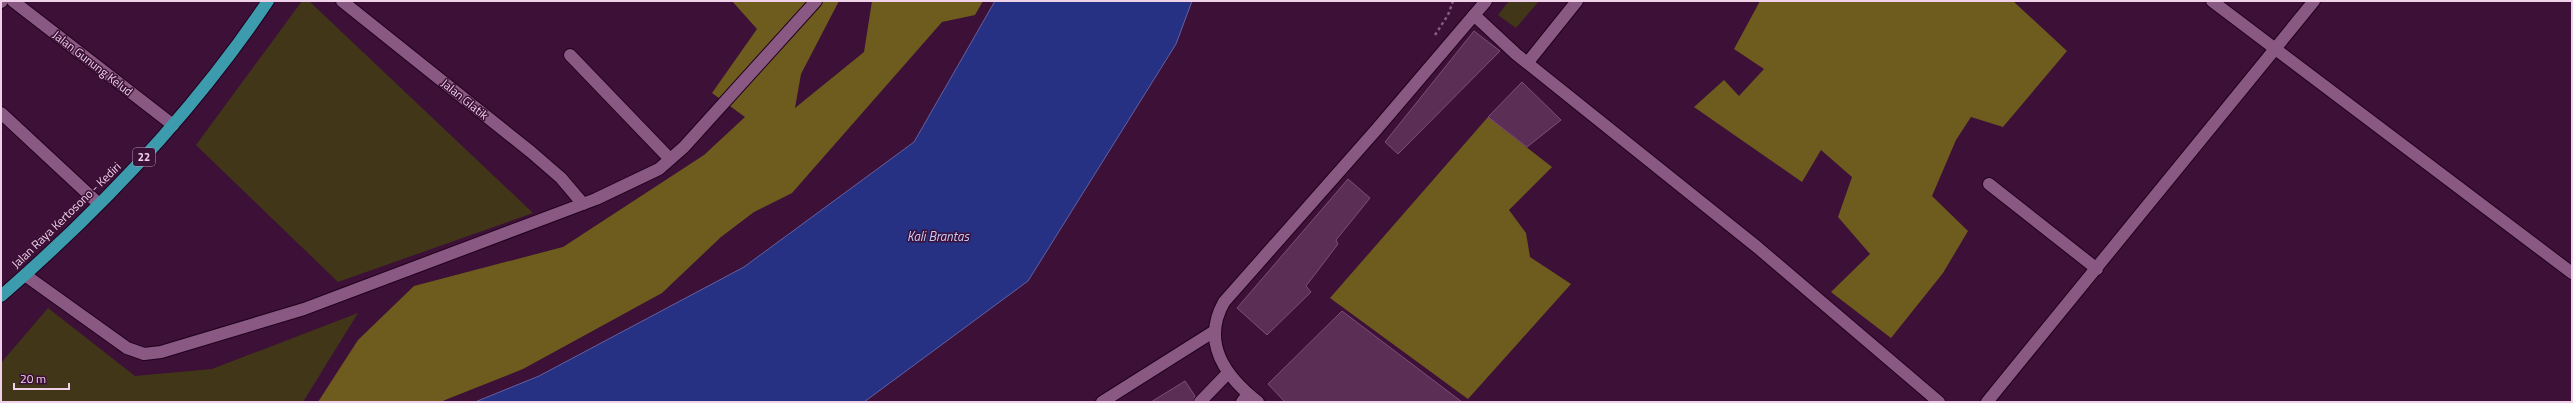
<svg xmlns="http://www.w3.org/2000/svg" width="2573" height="403" font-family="'Titillium Web',sans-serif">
	<rect width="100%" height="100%" fill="#3c1037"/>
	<g fill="#413718">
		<path d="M302,1H309L533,213L338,282L196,145Z"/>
		<path d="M1509,1H1539L1516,28L1498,15Z"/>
		<path d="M48,308L135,376L212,369L358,313L303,402H1V363Z"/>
	</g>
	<g fill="#6e5c1e">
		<path d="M732,1H839L801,74L795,108L864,52L872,1H983L975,15L942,22L792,193L754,212L721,237L662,293L523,369L440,402H318L358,340L414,286L563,247L704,155L745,117L712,93L757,29Z"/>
		<path d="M1760,1H2013L2067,51L2003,127L1971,117L1956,140L1932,196L1968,231L1943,273L1891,338L1831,292L1870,254L1838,217L1852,177L1821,150L1802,182L1694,107L1724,80L1739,96L1764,69L1734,49Z"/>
		<path d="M1488,117L1552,167L1509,210L1526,233L1530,257L1571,284L1468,399L1330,298Z"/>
	</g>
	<path fill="#263183" stroke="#6261a2" d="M995,1H1192L1176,44L1028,281L864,402H475L539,376L744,267L914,142Z"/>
	<g fill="#5b2e56" stroke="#7f4e78">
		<path d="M1474,31L1500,51L1398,154L1385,142Z"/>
		<path d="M1522,82L1561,120L1527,147L1488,117Z"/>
		<path d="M1348,179L1370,198L1336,240L1338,244L1306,286L1311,292L1267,335L1237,308Z"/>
		<path d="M1342,311L1462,402H1285L1268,384Z"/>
		<path d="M1185,381L1195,396L1193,402H1151Z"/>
	</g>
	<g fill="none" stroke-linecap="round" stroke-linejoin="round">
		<g stroke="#21001e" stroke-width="14">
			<g id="street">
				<path d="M13,1L173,125"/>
				<path d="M342,1L531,152L561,178L583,204"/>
				<path d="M2212,1L2572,273"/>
				<path d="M1,2L2,1"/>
				<path d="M1474,15L1516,54L1757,247L1939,402"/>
				<path d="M570,55L670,159"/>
				<path d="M1528,62L1577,1"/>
				<path d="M1,113L99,204"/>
				<path d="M1989,184L2097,269"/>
				<path d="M25,275L127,348L144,354L161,352L304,309L596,199L659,169L684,147L816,1"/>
				<path d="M1102,402L1213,332"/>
				<path d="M1200,402L1228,373"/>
				<path d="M1242,402L1248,394"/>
				<path d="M1987,402L2314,1"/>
			</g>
		</g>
		<g stroke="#21001e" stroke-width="14">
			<path id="secondary" d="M1258,402C1225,376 1201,343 1224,302L1376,130L1486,1"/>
		</g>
		<g stroke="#21001e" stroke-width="14">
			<path id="highway" d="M1,296C101,209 194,111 268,1"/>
		</g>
		<path stroke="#845e7f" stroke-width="2.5" stroke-dasharray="3 3" stroke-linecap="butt" d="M1435,35L1448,15L1453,1"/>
		<use href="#street" stroke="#8a5983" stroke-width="12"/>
		<use href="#secondary" stroke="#8a5983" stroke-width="12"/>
		<use href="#highway" stroke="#3c9cae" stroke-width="12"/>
	</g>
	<g text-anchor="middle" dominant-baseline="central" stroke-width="3" stroke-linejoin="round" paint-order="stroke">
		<rect fill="#3c1037" stroke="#b998b4" stroke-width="1" x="133" y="148" width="22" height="18" rx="3"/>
		<g font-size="11" font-weight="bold" fill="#efd2ea">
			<text x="144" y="157">22</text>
		</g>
		<g font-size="12" fill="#efd2ea" stroke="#3c1037">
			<text transform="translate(93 63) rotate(38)">Jalan Gunung Kelud</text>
			<text transform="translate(465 99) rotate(39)">Jalan Glatik</text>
			<text transform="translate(66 215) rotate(-44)">Jalan Raya Kertosono - Kediri</text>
		</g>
		<g font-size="13" font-style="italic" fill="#c1cffe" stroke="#3c1037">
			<text x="938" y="236">Kali Brantas</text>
		</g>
	</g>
	<rect width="2573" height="403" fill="none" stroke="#efd2ea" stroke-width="4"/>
	<path d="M14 383v6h55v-6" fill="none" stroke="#efd2ea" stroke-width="2"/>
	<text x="20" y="383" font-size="12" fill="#efd2ea" stroke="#3c1037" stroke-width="3" paint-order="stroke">20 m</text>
</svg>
